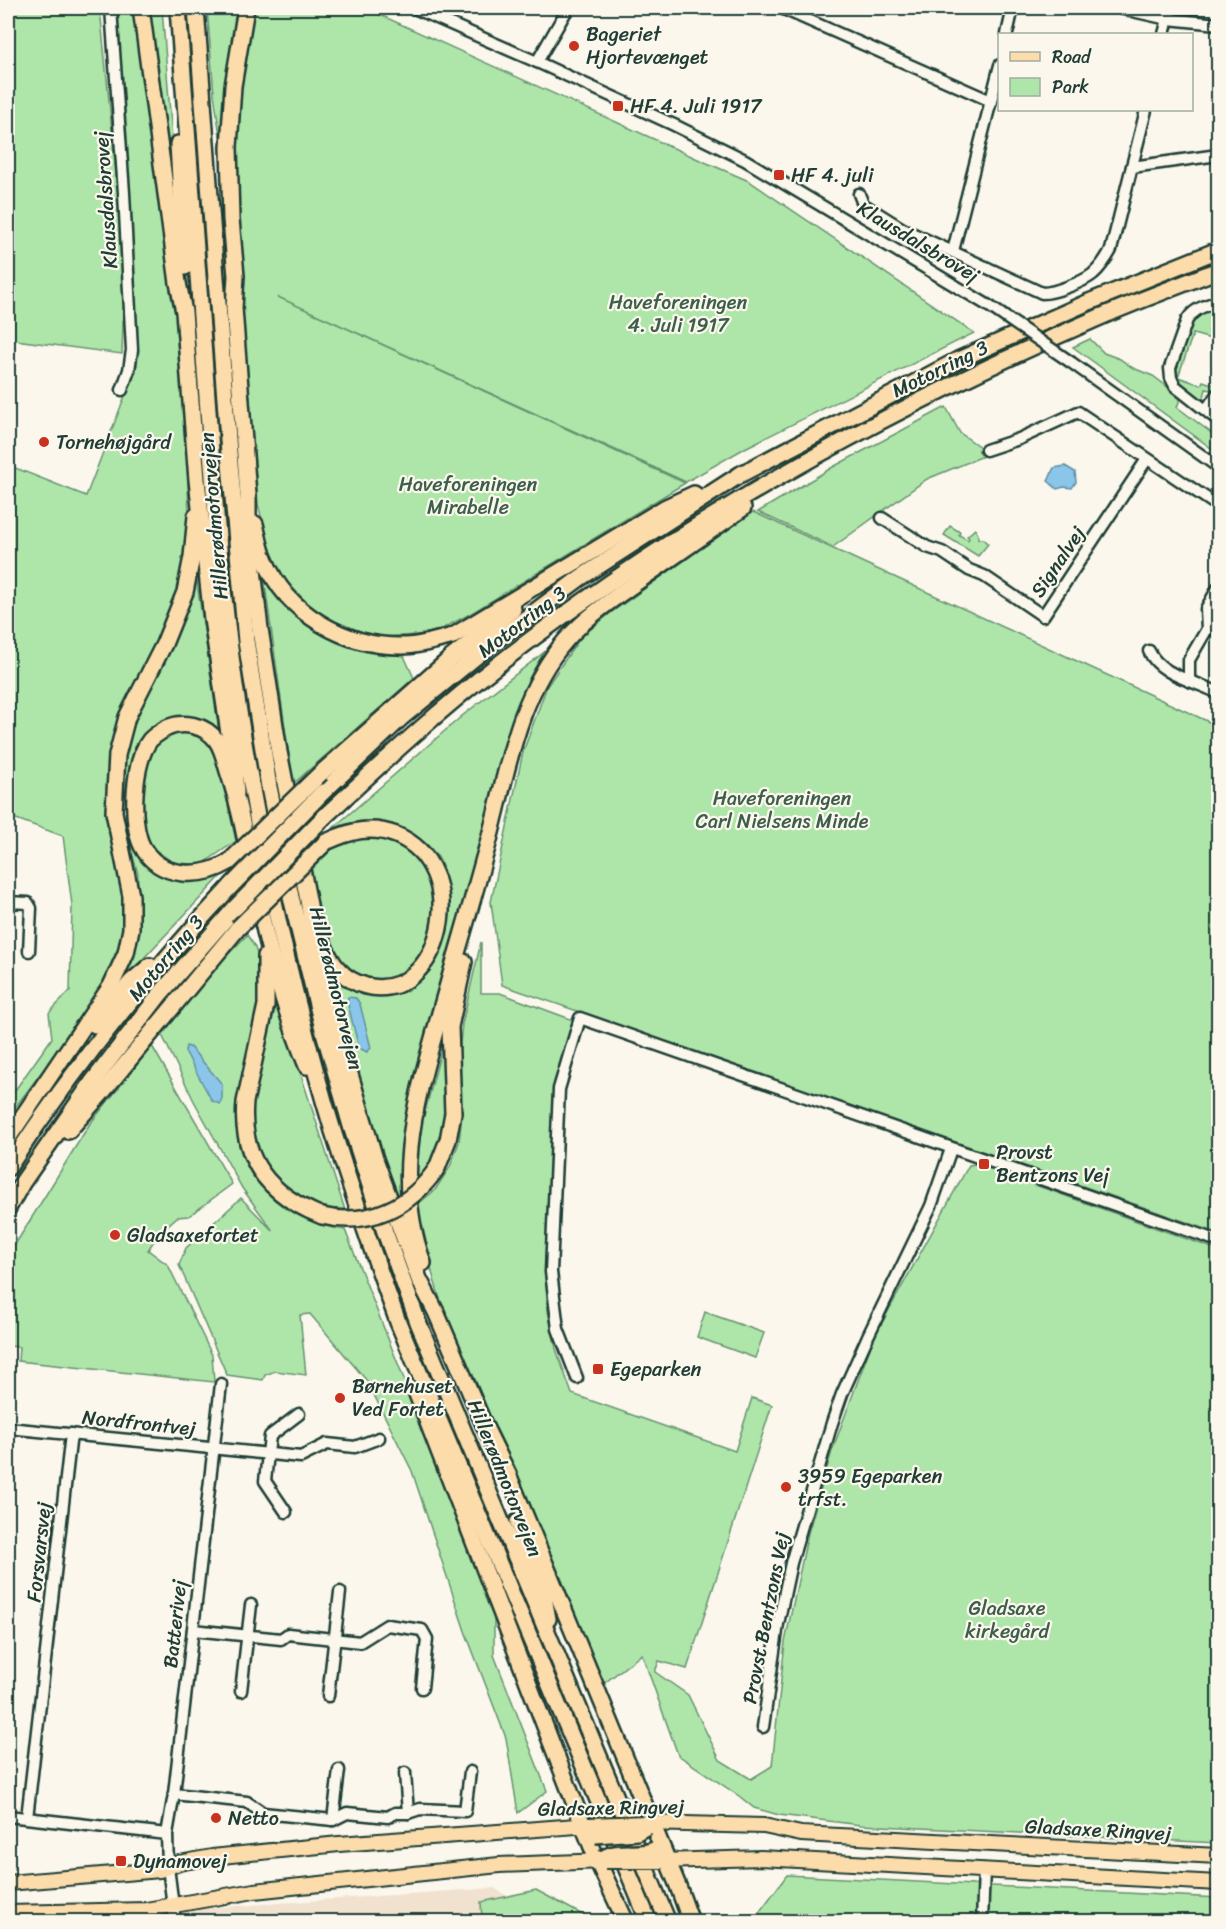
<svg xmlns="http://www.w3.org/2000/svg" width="1226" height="1929" font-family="Sriracha,sans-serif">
	<rect width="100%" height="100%" fill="#fbf7ec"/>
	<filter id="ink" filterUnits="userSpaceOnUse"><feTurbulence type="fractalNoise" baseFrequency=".0167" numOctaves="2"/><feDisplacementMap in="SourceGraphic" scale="12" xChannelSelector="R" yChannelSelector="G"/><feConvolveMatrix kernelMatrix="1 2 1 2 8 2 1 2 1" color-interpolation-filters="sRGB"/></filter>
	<g filter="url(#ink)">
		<path fill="#f1e1cf" d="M494,1888L548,1922H8Z"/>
		<g fill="#aee6aa" stroke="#66926f" stroke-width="1.5">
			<path d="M8,8H100L125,265L122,354L8,339Z"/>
			<path d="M114,8H162L177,205L176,303L187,451L189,518L187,552L179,593L113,742L107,773V808L125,911L119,952L104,982L66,1040L10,1114L8,1113V1100L52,1038L49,1013L70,991L72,905L63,836L8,816V465L86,496L137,365Z"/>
			<path d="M207,8H365L700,160L749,181L974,333L745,448L686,482L278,297L685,483L470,614L440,630L419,635L376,637L313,613L286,583L271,556L258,504L240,276L214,94Z"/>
			<path d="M1218,307L1209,332L1217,337L1218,341L1193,334L1178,377L1201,385L1203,381L1217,386L1214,394L1211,393V390L1206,389L1203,401L1177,380L1174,376V369L1191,321L1199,314Z"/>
			<path d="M1090,339L1104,353L1120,359L1133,368L1153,376L1181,397L1177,407L1218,438V453L1073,347Z"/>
			<path d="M946,407L960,433L980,447L986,455L927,479L833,547L758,512L833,467Z"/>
			<path d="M753,512L1218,726V1233L502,985L491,902L523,752L547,686L580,638L612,612Z"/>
			<path d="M950,526L960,532L959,535L968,540L969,538L967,536L975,529L978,535V539H983L988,544L978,556L944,535Z"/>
			<path d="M263,571C271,583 279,599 290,609C318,635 366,654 404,656L414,678L293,784Z"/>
			<path d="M196,576L219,732L162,728L133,771L128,818L136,841L195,880L223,874L125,978L136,920L138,874L128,839L123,764L137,713Z"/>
			<path d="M565,636L537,674L425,1050L404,1196L395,1202L360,1081L330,971L391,993C439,976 457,923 444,876C443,871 442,864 439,859C424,834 384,817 355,822C348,823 341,826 333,828L462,716Z"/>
			<path d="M175,731L197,733L216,750L236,841L201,865L174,863L150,846L141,822L143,780L151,753L159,738Z"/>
			<path d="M363,834C378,837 393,840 406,848C429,861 441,901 435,926C431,940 419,958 413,972L393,981L366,980L344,968L329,948L309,869L341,839Z"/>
			<path d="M247,935C250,940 255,945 256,951C259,958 258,970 258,978C263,1054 202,1123 265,1191C287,1214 314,1225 345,1230L494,1606V1655L547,1791L518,1813L506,1738L465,1631L412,1471L367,1381L310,1314L300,1315L306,1375L275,1371L265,1375L263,1380L227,1375L179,1265L186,1248L241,1198L273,1231L242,1188L194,1101L162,1035L205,978Z"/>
			<path d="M481,942V993H500L573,1020L557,1074L552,1111L545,1260L548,1311L556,1349L572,1394L735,1451L752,1398L772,1405L687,1669L659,1661L655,1672L688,1695L720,1760L751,1779L772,1766L785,1642L808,1533L832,1451L874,1337L969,1165L976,1164L1218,1250V1843L861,1825L779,1815L754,1808L739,1796L678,1755L642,1654L603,1684C570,1608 536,1531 503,1454C467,1373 431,1294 417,1205L435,1190L450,1167L459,1142L462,1115L459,1053L462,1024Z"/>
			<path d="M272,986L346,1213L318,1209L265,1177L247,1118Z"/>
			<path d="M445,1036L447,1138L417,1187L415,1149Z"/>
			<path d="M152,1046L232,1184L189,1216L177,1217L159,1233L148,1250L168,1265L212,1355L214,1382L18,1361L19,1347L8,1346V1256L89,1125Z"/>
			<path d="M705,1312L764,1333L755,1358L697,1337Z"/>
			<path d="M787,1875L1218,1898V1921L752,1922Z"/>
			<path d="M536,1890L594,1921H482L481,1902Z"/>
		</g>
		<g fill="#8bc5ea" stroke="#608fa1" stroke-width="1.5">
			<path d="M1065,466L1075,472L1076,482L1072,488L1064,487L1057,489L1048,481C1051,477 1051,472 1054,468Z"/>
			<path d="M348,997L356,998L360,1004L371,1048L367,1052L359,1048L347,1001Z"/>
			<path d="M186,1046L190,1047L222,1084V1098L220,1104L212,1101L185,1051Z"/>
		</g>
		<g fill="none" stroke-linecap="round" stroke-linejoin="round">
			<g stroke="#1f3d34" stroke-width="15">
				<g id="minor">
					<path d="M111,8L124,193L132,350L129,370L122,390"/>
					<path d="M414,8L537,62L674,125L745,160L989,306"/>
					<path d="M781,8L991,101"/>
					<path d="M1119,8L1168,19L1218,24"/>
					<path d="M1007,34L1013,8"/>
					<path d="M1164,34L1171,8"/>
					<path d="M537,62L568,8"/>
					<path d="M1132,167L1218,155"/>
					<path d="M859,194L863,204L903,229L1042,293C1055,293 1083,282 1093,274C1101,267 1106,259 1111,250L1146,110"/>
					<path d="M953,251L1000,65"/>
					<path d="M1218,301C1206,306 1194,308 1187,320L1170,368L1171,378L1175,386L1218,420"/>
					<path d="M1072,363L1218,467"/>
					<path d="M1206,410L1218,393"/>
					<path d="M986,450L1019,439L1078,412L1218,506"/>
					<path d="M882,518L927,547L942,552L969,570L984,576L1043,616L1147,459"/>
					<path d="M1149,651C1160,676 1197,681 1218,693"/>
					<path d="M1189,681V660L1207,629L1206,609L1218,588"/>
					<path d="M8,902L28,903L31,908L29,951"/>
					<path d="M577,1378L558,1329L551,1272L559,1089L580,1018L1218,1241"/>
					<path d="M8,1428L301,1457L327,1444L355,1447L379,1438"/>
					<path d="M286,1512L265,1481L270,1436L299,1414"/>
					<path d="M193,1630L281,1639L288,1634L360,1642L387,1625L422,1630L427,1639L422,1688"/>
					<path d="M241,1691L251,1605"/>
					<path d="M328,1696L340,1592"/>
					<path d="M763,1727L778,1624L791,1563L832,1423L842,1394L868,1336L931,1206L951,1149"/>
					<path d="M405,1773L408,1813"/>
					<path d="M174,1794L247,1802L263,1813L333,1820L347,1813L388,1817L395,1813H408L420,1809L465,1811L470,1772"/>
					<path d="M8,1816L167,1834"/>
					<path d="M27,1818L71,1434"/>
					<path d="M333,1820L339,1770"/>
					<path d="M175,1922L168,1867L167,1834L174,1794L221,1384"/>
					<path d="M982,1922L984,1869"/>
				</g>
			</g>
			<g stroke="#1f3d34" stroke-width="18">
				<g id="major">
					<path d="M646,1823L764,1826L801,1834L1218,1856"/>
					<path d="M661,1861L761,1858L1218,1883"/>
					<path d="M8,1883L160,1870L179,1863L212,1857L339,1844L590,1825"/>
					<path d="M8,1913L146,1910L254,1891L499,1865L605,1861"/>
				</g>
			</g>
			<g stroke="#1f3d34" stroke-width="20">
				<g id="highway">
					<path d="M141,8L178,283L184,312L197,480L212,619L234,767L236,793"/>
					<path d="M178,8C188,133 197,258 206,383C214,495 222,607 240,718C262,857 292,996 333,1131C353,1195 375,1259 398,1322L649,1922"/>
					<path d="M196,8L229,453L246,641L269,787L291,897L323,1029L351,1126L385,1232L418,1322L668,1922"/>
					<path d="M246,8L233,86L229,147L231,219L236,276L234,308L248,495V528L260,629L279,752L309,905L313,934L337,1030L375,1159L419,1279L436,1312L485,1427L508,1474L678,1886L691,1922"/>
					<path d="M178,144L185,267"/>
					<path d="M255,524C258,536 260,549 265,560C287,614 346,647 403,646C420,646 437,640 453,636L666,507L694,494"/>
					<path d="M321,773L451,658L513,609"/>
					<path d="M323,792L401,718L490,645L580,578L741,474L958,360L1089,302L1218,250"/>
					<path d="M324,817C383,762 441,708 504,660C686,519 889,408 1100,317C1139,300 1179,286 1218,270"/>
					<path d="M229,862C201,879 159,879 142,846C130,823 133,761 150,740C154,736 160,732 165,729C182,720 206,725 217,741C223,750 225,761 228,771C240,806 246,842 253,877C266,941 282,1005 307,1066"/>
					<path d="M323,943C331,964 343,980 366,986C442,1004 474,867 396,835C371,825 350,831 326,842"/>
					<path d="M266,956V1005L245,1102C240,1160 269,1195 322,1216"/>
					<path d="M95,1025L131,982L150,966"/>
					<path d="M68,1131L100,1095L238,928"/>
					<path d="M8,1138L111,986L126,953L131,929V896L114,812L117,755L127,717L164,644L185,592L192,557L196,516"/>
					<path d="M8,1168C73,1068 150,973 232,885"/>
					<path d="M437,1168L448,1140L453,1113L450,1027L464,962"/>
					<path d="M8,1208L22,1183L93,1081L161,993L235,908"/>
					<path d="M423,1263C410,1227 406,1186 410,1147C414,1105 426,1064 437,1024C452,968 469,914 484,858C506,784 513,701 566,640C588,615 619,595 647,575C679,553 711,530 743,508"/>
					<path d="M417,1394L583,1825L598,1862L626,1922"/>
					<path d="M518,1522L543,1592L548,1619"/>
				</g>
			</g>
			<use href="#minor" stroke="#fbf7ec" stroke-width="10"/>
			<use href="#major" stroke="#fddcac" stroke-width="14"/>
			<use href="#highway" stroke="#fddcac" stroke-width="15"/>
			<g stroke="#1f3d34" stroke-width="15" stroke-linecap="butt">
				<path id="minor-bridge" d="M989,306L1072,363"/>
			</g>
			<g stroke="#1f3d34" stroke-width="18" stroke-linecap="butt">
				<g id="major-bridge">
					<path d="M590,1825L646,1823"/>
					<path d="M605,1861H661"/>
				</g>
			</g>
			<g stroke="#1f3d34" stroke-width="20" stroke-linecap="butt">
				<g id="highway-bridge">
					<path d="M229,862L321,773"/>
					<path d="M232,885L323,792"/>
					<path d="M235,908L324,817"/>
					<path d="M238,928L326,842"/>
					<path d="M322,1216C368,1227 411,1207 437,1168"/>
					<path d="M595,1835L637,1832L647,1826"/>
					<path d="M604,1858C619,1848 640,1858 656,1849"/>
				</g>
			</g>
			<use href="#minor-bridge" stroke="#fbf7ec" stroke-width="10"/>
			<use href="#major-bridge" stroke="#fddcac" stroke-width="14"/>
			<use href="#highway-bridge" stroke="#fddcac" stroke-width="15"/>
		</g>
	</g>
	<g fill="#c8321e" stroke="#fbf7ec" stroke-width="2">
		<circle cx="574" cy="46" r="6"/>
		<rect x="612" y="100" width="12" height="12" rx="3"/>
		<rect x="773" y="169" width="12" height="12" rx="3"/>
		<circle cx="44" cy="442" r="6"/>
		<rect x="978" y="1158" width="12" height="12" rx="3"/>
		<circle cx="115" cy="1235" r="6"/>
		<rect x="592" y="1363" width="12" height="12" rx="3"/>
		<circle cx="340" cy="1398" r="6"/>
		<circle cx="786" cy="1487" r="6"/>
		<circle cx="216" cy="1818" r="6"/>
		<rect x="115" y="1855" width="12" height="12" rx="3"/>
	</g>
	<g text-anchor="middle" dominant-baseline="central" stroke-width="4.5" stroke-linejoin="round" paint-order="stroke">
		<g font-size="20" fill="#1f3d34" stroke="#fbf7ec" text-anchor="start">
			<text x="586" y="34">Bageriet<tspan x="586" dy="23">Hjortevænget</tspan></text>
			<text x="630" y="106">HF 4. Juli 1917</text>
			<text x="791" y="175">HF 4. juli</text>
			<text x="56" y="442">Tornehøjgård</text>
			<text x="996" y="1152">Provst<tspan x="996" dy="23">Bentzons Vej</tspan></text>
			<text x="127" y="1235">Gladsaxefortet</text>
			<text x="610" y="1369">Egeparken</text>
			<text x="352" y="1386">Børnehuset<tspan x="352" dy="23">Ved Fortet</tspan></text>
			<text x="798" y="1476">3959 Egeparken<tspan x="798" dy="23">trfst.</tspan></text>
			<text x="228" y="1818">Netto</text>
			<text x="133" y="1861">Dynamovej</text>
		</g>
		<g font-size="20" fill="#1f3d34" stroke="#fbf7ec">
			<text transform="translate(106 200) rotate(-94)">Klausdalsbrovej</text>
			<text transform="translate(918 242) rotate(31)">Klausdalsbrovej</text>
			<text transform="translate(940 369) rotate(-26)">Motorring 3</text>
			<text transform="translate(214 516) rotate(-95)">Hillerødmotorvejen</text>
			<text transform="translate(1058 562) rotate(-56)">Signalvej</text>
			<text transform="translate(522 622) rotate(-37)">Motorring 3</text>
			<text transform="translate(166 958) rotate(-50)">Motorring 3</text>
			<text transform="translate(336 988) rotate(76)">Hillerødmotorvejen</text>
			<text transform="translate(139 1423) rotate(6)">Nordfrontvej</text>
			<text transform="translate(505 1478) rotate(68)">Hillerødmotorvejen</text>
			<text transform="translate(39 1552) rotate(-84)">Forsvarsvej</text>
			<text transform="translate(766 1618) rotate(-79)">Provst Bentzons Vej</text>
			<text transform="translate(175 1624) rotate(-84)">Batterivej</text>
			<text transform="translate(611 1808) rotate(-1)">Gladsaxe Ringvej</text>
			<text transform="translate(1098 1830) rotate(3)">Gladsaxe Ringvej</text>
		</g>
		<g font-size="20" fill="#3c5f4c" stroke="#fbf7ec">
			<text x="678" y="302">Haveforeningen<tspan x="678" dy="23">4. Juli 1917</tspan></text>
			<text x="468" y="484">Haveforeningen<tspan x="468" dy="23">Mirabelle</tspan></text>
			<text x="782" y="798">Haveforeningen<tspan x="782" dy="23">Carl Nielsens Minde</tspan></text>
			<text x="1007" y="1608">Gladsaxe<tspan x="1007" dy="23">kirkegård</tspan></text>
		</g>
	</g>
	<rect width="1226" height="1929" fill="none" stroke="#fbf7ec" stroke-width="30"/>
	<rect x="15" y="15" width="1196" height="1899" fill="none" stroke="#1f3d34" stroke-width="2" filter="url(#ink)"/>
	<rect x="998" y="33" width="195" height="78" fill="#fbf7ec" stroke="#a3ada2" stroke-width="1.5"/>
	<rect x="1010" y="52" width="30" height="9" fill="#fddcac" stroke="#a3ada2" stroke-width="1.5"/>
	<text x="1052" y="63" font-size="18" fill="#1f3d34">Road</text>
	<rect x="1010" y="78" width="30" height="18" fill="#aee6aa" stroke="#a3ada2" stroke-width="1.5"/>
	<text x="1052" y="93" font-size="18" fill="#1f3d34">Park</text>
</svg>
